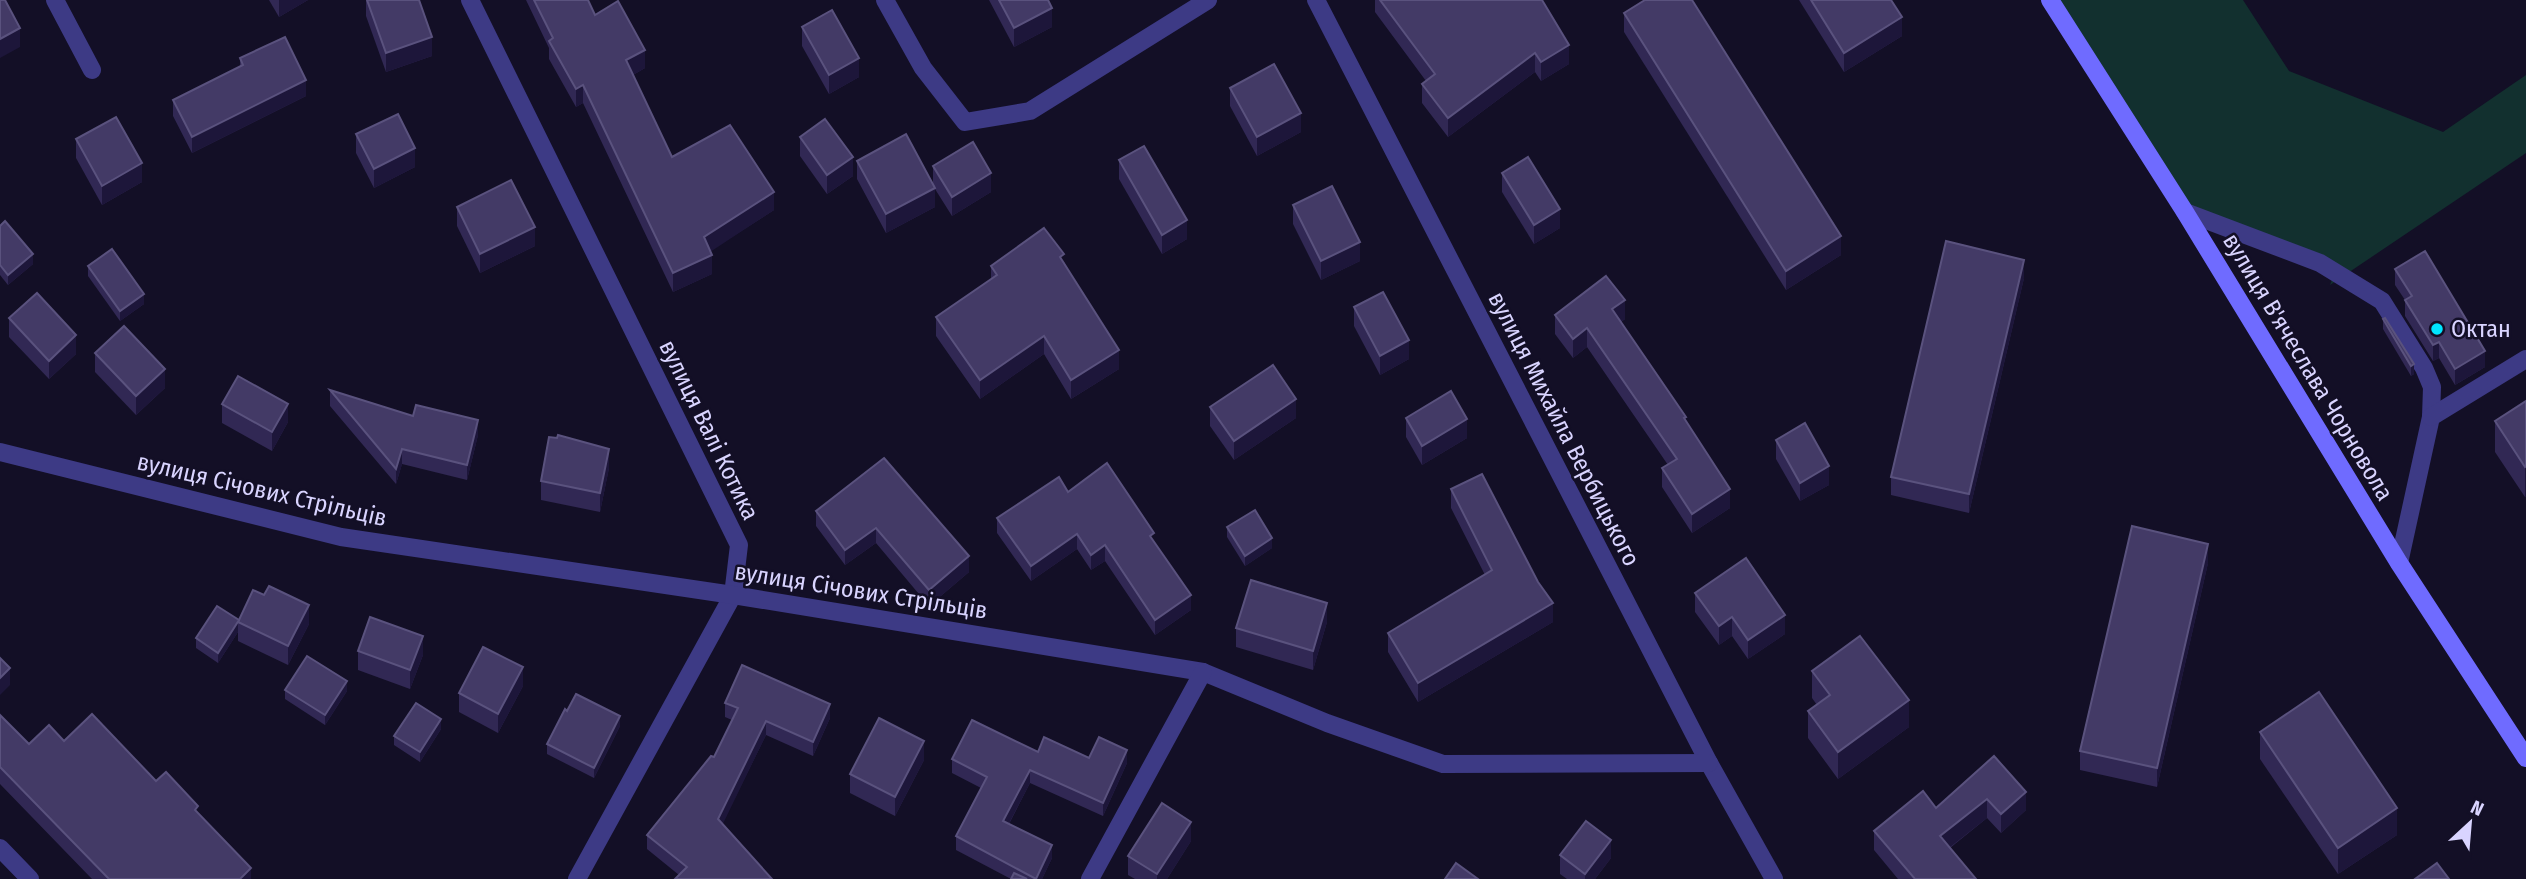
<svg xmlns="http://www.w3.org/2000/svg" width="2526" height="879" font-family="'Fira Sans Condensed',sans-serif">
	<rect width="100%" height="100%" fill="#130f26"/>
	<path fill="#12302f" d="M2050,0H2243L2289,71L2443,132L2526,75V153L2330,285L2335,272L2185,212Z"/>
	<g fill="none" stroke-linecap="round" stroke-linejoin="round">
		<g stroke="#3d3a85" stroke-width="18">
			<path d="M2185,212L2320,263L2382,301L2424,368L2432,387L2431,417L2399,563"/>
			<path d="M2431,417L2526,359"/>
		</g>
		<g stroke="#3d3a85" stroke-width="18">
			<path d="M55,0L92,70"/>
			<path d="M470,0L739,545L733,595L577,879"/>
			<path d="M885,0L923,68L965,122L1030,111L1208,0"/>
			<path d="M1316,0L1709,763L1774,879"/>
			<path d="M0,452L341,537L733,595L1203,672L1327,723L1443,764L1709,763"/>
			<path d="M0,848L30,879"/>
			<path d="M1090,879L1203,672"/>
		</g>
		<path stroke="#6f6bff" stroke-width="18" d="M2050,0L2185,212L2399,563L2526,758"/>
	</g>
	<g fill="#312854">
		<path d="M269,0H308L279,17Z"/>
		<path d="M366,0H419L432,56L386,72L366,16Z"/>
		<path d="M526,0H588L595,15L645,68L633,75L672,157L774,210L710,251L712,274L673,292L583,103L576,107L549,59V48Z"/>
		<path d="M989,0H1048L1052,27L1014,47Z"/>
		<path d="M1375,0H1542L1569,64L1541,81L1535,72L1448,137L1422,103V84L1426,81L1375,12Z"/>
		<path d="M1799,0H1891L1902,36L1844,72Z"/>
		<path d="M1624,13L1841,255L1786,290L1624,32Z"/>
		<path d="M802,27L859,77L829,94L802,46Z"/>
		<path d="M240,58L306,96L192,153L173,116V100L240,66Z"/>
		<path d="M1230,88L1301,132L1257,156L1230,106Z"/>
		<path d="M356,134L415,167L374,188L356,153Z"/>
		<path d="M800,137L853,176L827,194L800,156Z"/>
		<path d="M76,139L142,182L102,205L76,158Z"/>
		<path d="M1119,160L1187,239L1162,254L1119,179Z"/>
		<path d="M857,161L933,184V166L991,192L952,216L935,189V207L886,233L857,179Z"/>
		<path d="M1502,173L1560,228L1534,244L1502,192Z"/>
		<path d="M1293,205L1360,261L1321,280L1293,224Z"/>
		<path d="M457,207L535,246L480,273L457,226Z"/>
		<path d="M0,226L33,264L8,285L0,275Z"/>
		<path d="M1064,262L1119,369L1071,399L1044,354L980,399L936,336V317L991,279V266Z"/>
		<path d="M88,266L144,304L120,321L88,276Z"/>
		<path d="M2395,269L2485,367L2455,385L2439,358L2433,361L2405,316V300L2395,285Z"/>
		<path d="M2024,278L1969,513L1891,495V477Z"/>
		<path d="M1354,307L1409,359L1380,375L1354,326Z"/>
		<path d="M1555,315L1625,319L1621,322L1686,421L1730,508L1692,533L1662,487V468L1668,465L1587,347L1573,358L1555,334Z"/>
		<path d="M9,318L76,354L49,379L9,337Z"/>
		<path d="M2383,319L2414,364V374L2411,376L2383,329Z"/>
		<path d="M95,353L165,388L136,415L95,372Z"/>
		<path d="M330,391L478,435L467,480L402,464L396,484L330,406Z"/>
		<path d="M2526,401V496L2525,497L2495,452V421Z"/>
		<path d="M222,404L288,422L272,451L222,423Z"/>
		<path d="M1210,407L1296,418L1234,460L1210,426Z"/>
		<path d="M1406,418L1467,438L1422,465L1406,437Z"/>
		<path d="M557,438L609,468L600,512L541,500V481Z"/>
		<path d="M1776,440L1829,485L1800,501L1776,459Z"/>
		<path d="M884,458L969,572L929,606L876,543L845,565L816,526V511Z"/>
		<path d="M1451,489L1553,622L1418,702L1388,652V633L1485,575L1451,508Z"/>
		<path d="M1068,492L1154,541L1191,610L1155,635L1105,561L1091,570L1077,549L1031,581L997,533V518Z"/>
		<path d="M1227,527L1272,548L1245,566L1227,537Z"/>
		<path d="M2208,563L2157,787L2080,770V751Z"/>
		<path d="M1695,593L1785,634L1748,659L1732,636L1719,645L1695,612Z"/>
		<path d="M239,620L309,624L288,665L238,641V632L218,663L196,648V638Z"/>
		<path d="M1327,622L1313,670L1236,647V628Z"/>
		<path d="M358,651L423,655L410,689L358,670Z"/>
		<path d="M1812,671L1909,727L1838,779L1808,738V711L1817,705L1812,698Z"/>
		<path d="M523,686L498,733L459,712V693Z"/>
		<path d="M285,690L347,691L325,725L285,699Z"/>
		<path d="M725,703L830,718L813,756L766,735L722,824L772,879L679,875L647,849V835L714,757L732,720L725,717Z"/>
		<path d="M0,715L29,744L64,741L156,781L198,813L251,879H92L0,784Z"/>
		<path d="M620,726L594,778L547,754V744Z"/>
		<path d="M441,729L420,762L394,745V736Z"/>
		<path d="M2260,732L2397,835L2338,874L2260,759Z"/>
		<path d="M1038,752L1127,763L1103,816L1030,783L1009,824L1052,858L1042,879H1011L956,850V836L981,788L952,773V759Z"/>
		<path d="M1994,756L2026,810L2001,833L1987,818L1950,848L1976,879H1898L1874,850V831L1936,808Z"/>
		<path d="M924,760L895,816L850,793V774Z"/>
		<path d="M1191,841L1167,879H1135L1128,875V856Z"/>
		<path d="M1560,855L1611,858L1595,879H1567L1560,874Z"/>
	</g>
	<g fill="#1d163a">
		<path d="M279,0H308L279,17Z"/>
		<path d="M1052,8V27L1014,47V28Z"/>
		<path d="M1902,17V36L1844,72V53Z"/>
		<path d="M20,28V47L0,58V39Z"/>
		<path d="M432,37V56L386,72V53Z"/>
		<path d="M1569,45V64L1541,81V62Z"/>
		<path d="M645,50V68L626,79V60Z"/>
		<path d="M1535,53V72L1448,137V118Z"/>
		<path d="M859,58V77L829,94V75Z"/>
		<path d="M306,80V96L192,153V137Z"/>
		<path d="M583,85V103L576,107V89Z"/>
		<path d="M1301,113V132L1257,156V137Z"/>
		<path d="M415,148V167L374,188V169Z"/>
		<path d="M853,157V176L827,194V175Z"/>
		<path d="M142,163V182L102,205V186Z"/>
		<path d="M991,173V192L952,216V197Z"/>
		<path d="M935,188V207L886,233V214Z"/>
		<path d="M774,192V210L704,256V237Z"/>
		<path d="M1560,209V228L1534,244V225Z"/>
		<path d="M1187,220V239L1162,254V235Z"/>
		<path d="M535,227V246L480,273V254Z"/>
		<path d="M1841,236V255L1786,290V271Z"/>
		<path d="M1360,242V261L1321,280V261Z"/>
		<path d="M33,254V264L8,285V275Z"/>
		<path d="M712,255V274L673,292V273Z"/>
		<path d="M2024,260V278L1969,513V494Z"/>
		<path d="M144,294V304L120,321V311Z"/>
		<path d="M1625,300V319L1612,328V309Z"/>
		<path d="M1587,328V347L1573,358V339Z"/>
		<path d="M76,335V354L49,379V361Z"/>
		<path d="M1044,336V354L980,399V380Z"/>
		<path d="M1409,340V359L1380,375V356Z"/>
		<path d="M2439,342V358L2433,361V345Z"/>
		<path d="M1119,350V369L1071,399V380Z"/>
		<path d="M2485,351V367L2455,385V369Z"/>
		<path d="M2414,364V374L2411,376V366Z"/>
		<path d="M165,369V388L136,415V396Z"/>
		<path d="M1296,399V418L1234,460V441Z"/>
		<path d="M288,404V422L272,451V432Z"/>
		<path d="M1467,419V438L1422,465V446Z"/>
		<path d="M478,420V435L467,480V465Z"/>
		<path d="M402,449V464L396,484V469Z"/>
		<path d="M609,449V468L600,512V493Z"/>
		<path d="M1829,466V485L1800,501V483Z"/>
		<path d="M2526,466V496L2525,497V467Z"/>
		<path d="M1730,489V508L1692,533V514Z"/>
		<path d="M876,528V543L845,565V550Z"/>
		<path d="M1077,534V549L1031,581V566Z"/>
		<path d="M1272,538V548L1245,566V556Z"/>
		<path d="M2208,544V563L2157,787V768Z"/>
		<path d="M1105,545V561L1091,570V555Z"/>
		<path d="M969,556V572L929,606V590Z"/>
		<path d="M1191,595V610L1155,635V620Z"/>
		<path d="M1327,603V622L1313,670V651Z"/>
		<path d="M1553,603V622L1418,702V683Z"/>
		<path d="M309,605V624L288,665V646Z"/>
		<path d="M1785,615V634L1748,659V640Z"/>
		<path d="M1732,617V636L1719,645V626Z"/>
		<path d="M238,622V632L218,663V653Z"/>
		<path d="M423,636V655L410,689V670Z"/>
		<path d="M523,667V686L498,733V714Z"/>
		<path d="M10,668V685L0,695V678Z"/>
		<path d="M347,681V691L325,725V715Z"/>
		<path d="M1909,700V727L1838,779V752Z"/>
		<path d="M830,704V718L813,756V742Z"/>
		<path d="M620,716V726L594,778V768Z"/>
		<path d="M441,719V729L420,762V752Z"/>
		<path d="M766,721V735L718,834V819Z"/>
		<path d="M924,741V760L895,816V797Z"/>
		<path d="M1127,750V763L1103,816V803Z"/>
		<path d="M1030,770V783L1003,835V821Z"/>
		<path d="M2026,792V810L2001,833V814Z"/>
		<path d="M1987,799V818L1940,855V836Z"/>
		<path d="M2397,808V835L2338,874V848Z"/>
		<path d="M1191,822V841L1167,879H1157V874Z"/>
		<path d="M1611,840V858L1595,879H1585V874Z"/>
		<path d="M1052,845V858L1042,879H1036Z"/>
		<path d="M251,868V879H240Z"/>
	</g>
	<g fill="#433a66" stroke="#5a527e" stroke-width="2">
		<path d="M0,0H5L20,28L0,39Z"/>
		<path d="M367,0H419L432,37L386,53Z"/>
		<path d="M534,0H588L595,15L618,1L645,50L626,60L672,157L730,125L774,192L704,237L712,255L673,273L583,85L576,89L549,41L553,38Z"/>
		<path d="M999,0H1048L1052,8L1014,28Z"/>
		<path d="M1380,0H1542L1569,45L1541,62L1535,53L1448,118L1422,84L1435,74Z"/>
		<path d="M1645,0H1692L1841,236L1786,271L1624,13Z"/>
		<path d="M1811,0H1891L1902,17L1844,53Z"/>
		<path d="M832,10L859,58L829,75L802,27Z"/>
		<path d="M285,37L306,80L192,137L173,100L243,65L240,58Z"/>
		<path d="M1274,64L1301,113L1257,137L1230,88Z"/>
		<path d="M398,114L415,148L374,169L356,134Z"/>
		<path d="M116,117L142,163L102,186L76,139Z"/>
		<path d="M825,119L853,157L827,175L800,137Z"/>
		<path d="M906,134L935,188L886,214L857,161Z"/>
		<path d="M973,142L991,173L952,197L933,166Z"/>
		<path d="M1144,146L1187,220L1162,235L1119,160Z"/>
		<path d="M1528,157L1560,209L1534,225L1502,173Z"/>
		<path d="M511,180L535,227L480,254L457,207Z"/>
		<path d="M1332,186L1360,242L1321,261L1293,205Z"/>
		<path d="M5,221L33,254L8,275L0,265V226Z"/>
		<path d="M1044,228L1064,254L1060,257L1119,350L1071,380L1044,336L980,380L936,317L997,275L991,266Z"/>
		<path d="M1946,241L2024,260L1969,494L1891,477Z"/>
		<path d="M112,249L144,294L120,311L88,266Z"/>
		<path d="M2425,251L2485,351L2455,369L2439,342L2433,345L2405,300L2412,296L2395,269Z"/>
		<path d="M1606,276L1625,300L1612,309L1686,417L1684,418L1730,489L1692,514L1662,468L1677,459L1587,328L1573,339L1555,315Z"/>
		<path d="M1383,292L1409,340L1380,356L1354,307Z"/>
		<path d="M37,293L76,335L49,361L9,318Z"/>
		<path d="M2385,318L2414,364L2411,366L2383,319Z"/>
		<path d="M124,326L165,369L136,396L95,353Z"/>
		<path d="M1273,365L1296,399L1234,441L1210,407Z"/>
		<path d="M238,376L288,404L272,432L222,404Z"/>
		<path d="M330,390L413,416L416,405L478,420L467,465L402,449L396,469Z"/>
		<path d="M1451,391L1467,419L1422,446L1406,418Z"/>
		<path d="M2526,401V466L2525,467L2495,421Z"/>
		<path d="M1805,423L1829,466L1800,483L1776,440Z"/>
		<path d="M558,435L609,449L600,493L541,481L549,437L557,438Z"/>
		<path d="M884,458L969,556L929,590L876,528L845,550L816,511Z"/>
		<path d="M1107,463L1154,533L1150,536L1191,595L1155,620L1105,545L1091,555L1077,534L1031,566L997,518L1059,477L1068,492Z"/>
		<path d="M1482,474L1538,582L1553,603L1418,683L1388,633L1492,570L1451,489Z"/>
		<path d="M1255,510L1272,538L1245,556L1227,527Z"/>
		<path d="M2132,526L2208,544L2157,768L2080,751Z"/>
		<path d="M1746,558L1785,615L1748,640L1732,617L1719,626L1695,593Z"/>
		<path d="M1251,580L1327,603L1313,651L1236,628Z"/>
		<path d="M269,586L309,605L288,646L238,622L253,590L264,595Z"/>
		<path d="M217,606L239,620L218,653L196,638Z"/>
		<path d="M370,617L423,636L410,670L358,651Z"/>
		<path d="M1860,636L1909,700L1838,752L1808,711L1830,695L1812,671Z"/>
		<path d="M483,647L523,667L498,714L459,693Z"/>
		<path d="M307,656L347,681L325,715L285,690Z"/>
		<path d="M0,658L10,668L0,678Z"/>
		<path d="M742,665L830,704L813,742L766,721L718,819L772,879H675L687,867L647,835L711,756L714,757L738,708L725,703Z"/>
		<path d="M2319,692L2397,808L2338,848L2260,732Z"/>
		<path d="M576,694L620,716L594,768L547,744L565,709L567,711Z"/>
		<path d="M416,703L441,719L420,752L394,736Z"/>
		<path d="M92,714L156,781L166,772L198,806L195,810L251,868L240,879H109L0,767V715L29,744L49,725L64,741Z"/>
		<path d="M879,718L924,741L895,797L850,774Z"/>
		<path d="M972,720L1038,752L1044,737L1089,758L1099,737L1127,750L1103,803L1030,770L1003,821L1052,845L1036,879L956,836L987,777L952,759Z"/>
		<path d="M1994,756L2026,792L2001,814L1987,799L1940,836L1976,879H1915L1874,831L1923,791L1936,808Z"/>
		<path d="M1162,803L1191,822L1157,874L1128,856Z"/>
		<path d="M1586,821L1611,840L1585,874L1560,855Z"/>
		<path d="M1456,863L1478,879H1445Z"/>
		<path d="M2437,863L2449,879H2415Z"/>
		<path d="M1014,873L1027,879H1011Z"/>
	</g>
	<circle fill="#00e5ff" stroke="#130f26" stroke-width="2.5" cx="2437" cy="329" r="7"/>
	<g text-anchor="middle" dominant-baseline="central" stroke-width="5" stroke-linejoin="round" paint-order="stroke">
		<g font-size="24" fill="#d9d4ff" stroke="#130f26" text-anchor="start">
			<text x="2451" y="329">Октан</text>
		</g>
		<g font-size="24" fill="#d9d4ff" stroke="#130f26">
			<text transform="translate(2308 367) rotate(59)">вулиця В'ячеслава Чорновола</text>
			<text transform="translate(1564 429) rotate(63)">вулиця Михайла Вербицького</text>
			<text transform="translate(709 430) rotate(64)">вулиця Валі Котика</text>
			<text transform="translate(262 490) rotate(13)">вулиця Січових Стрільців</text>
			<text transform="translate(861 591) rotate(9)">вулиця Січових Стрільців</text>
		</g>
	</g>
	<g transform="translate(2470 823) rotate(26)" stroke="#130f26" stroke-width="5" paint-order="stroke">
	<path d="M0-5L12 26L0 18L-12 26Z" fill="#d9d4ff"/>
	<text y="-10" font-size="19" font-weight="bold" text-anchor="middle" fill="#d9d4ff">N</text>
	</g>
</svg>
